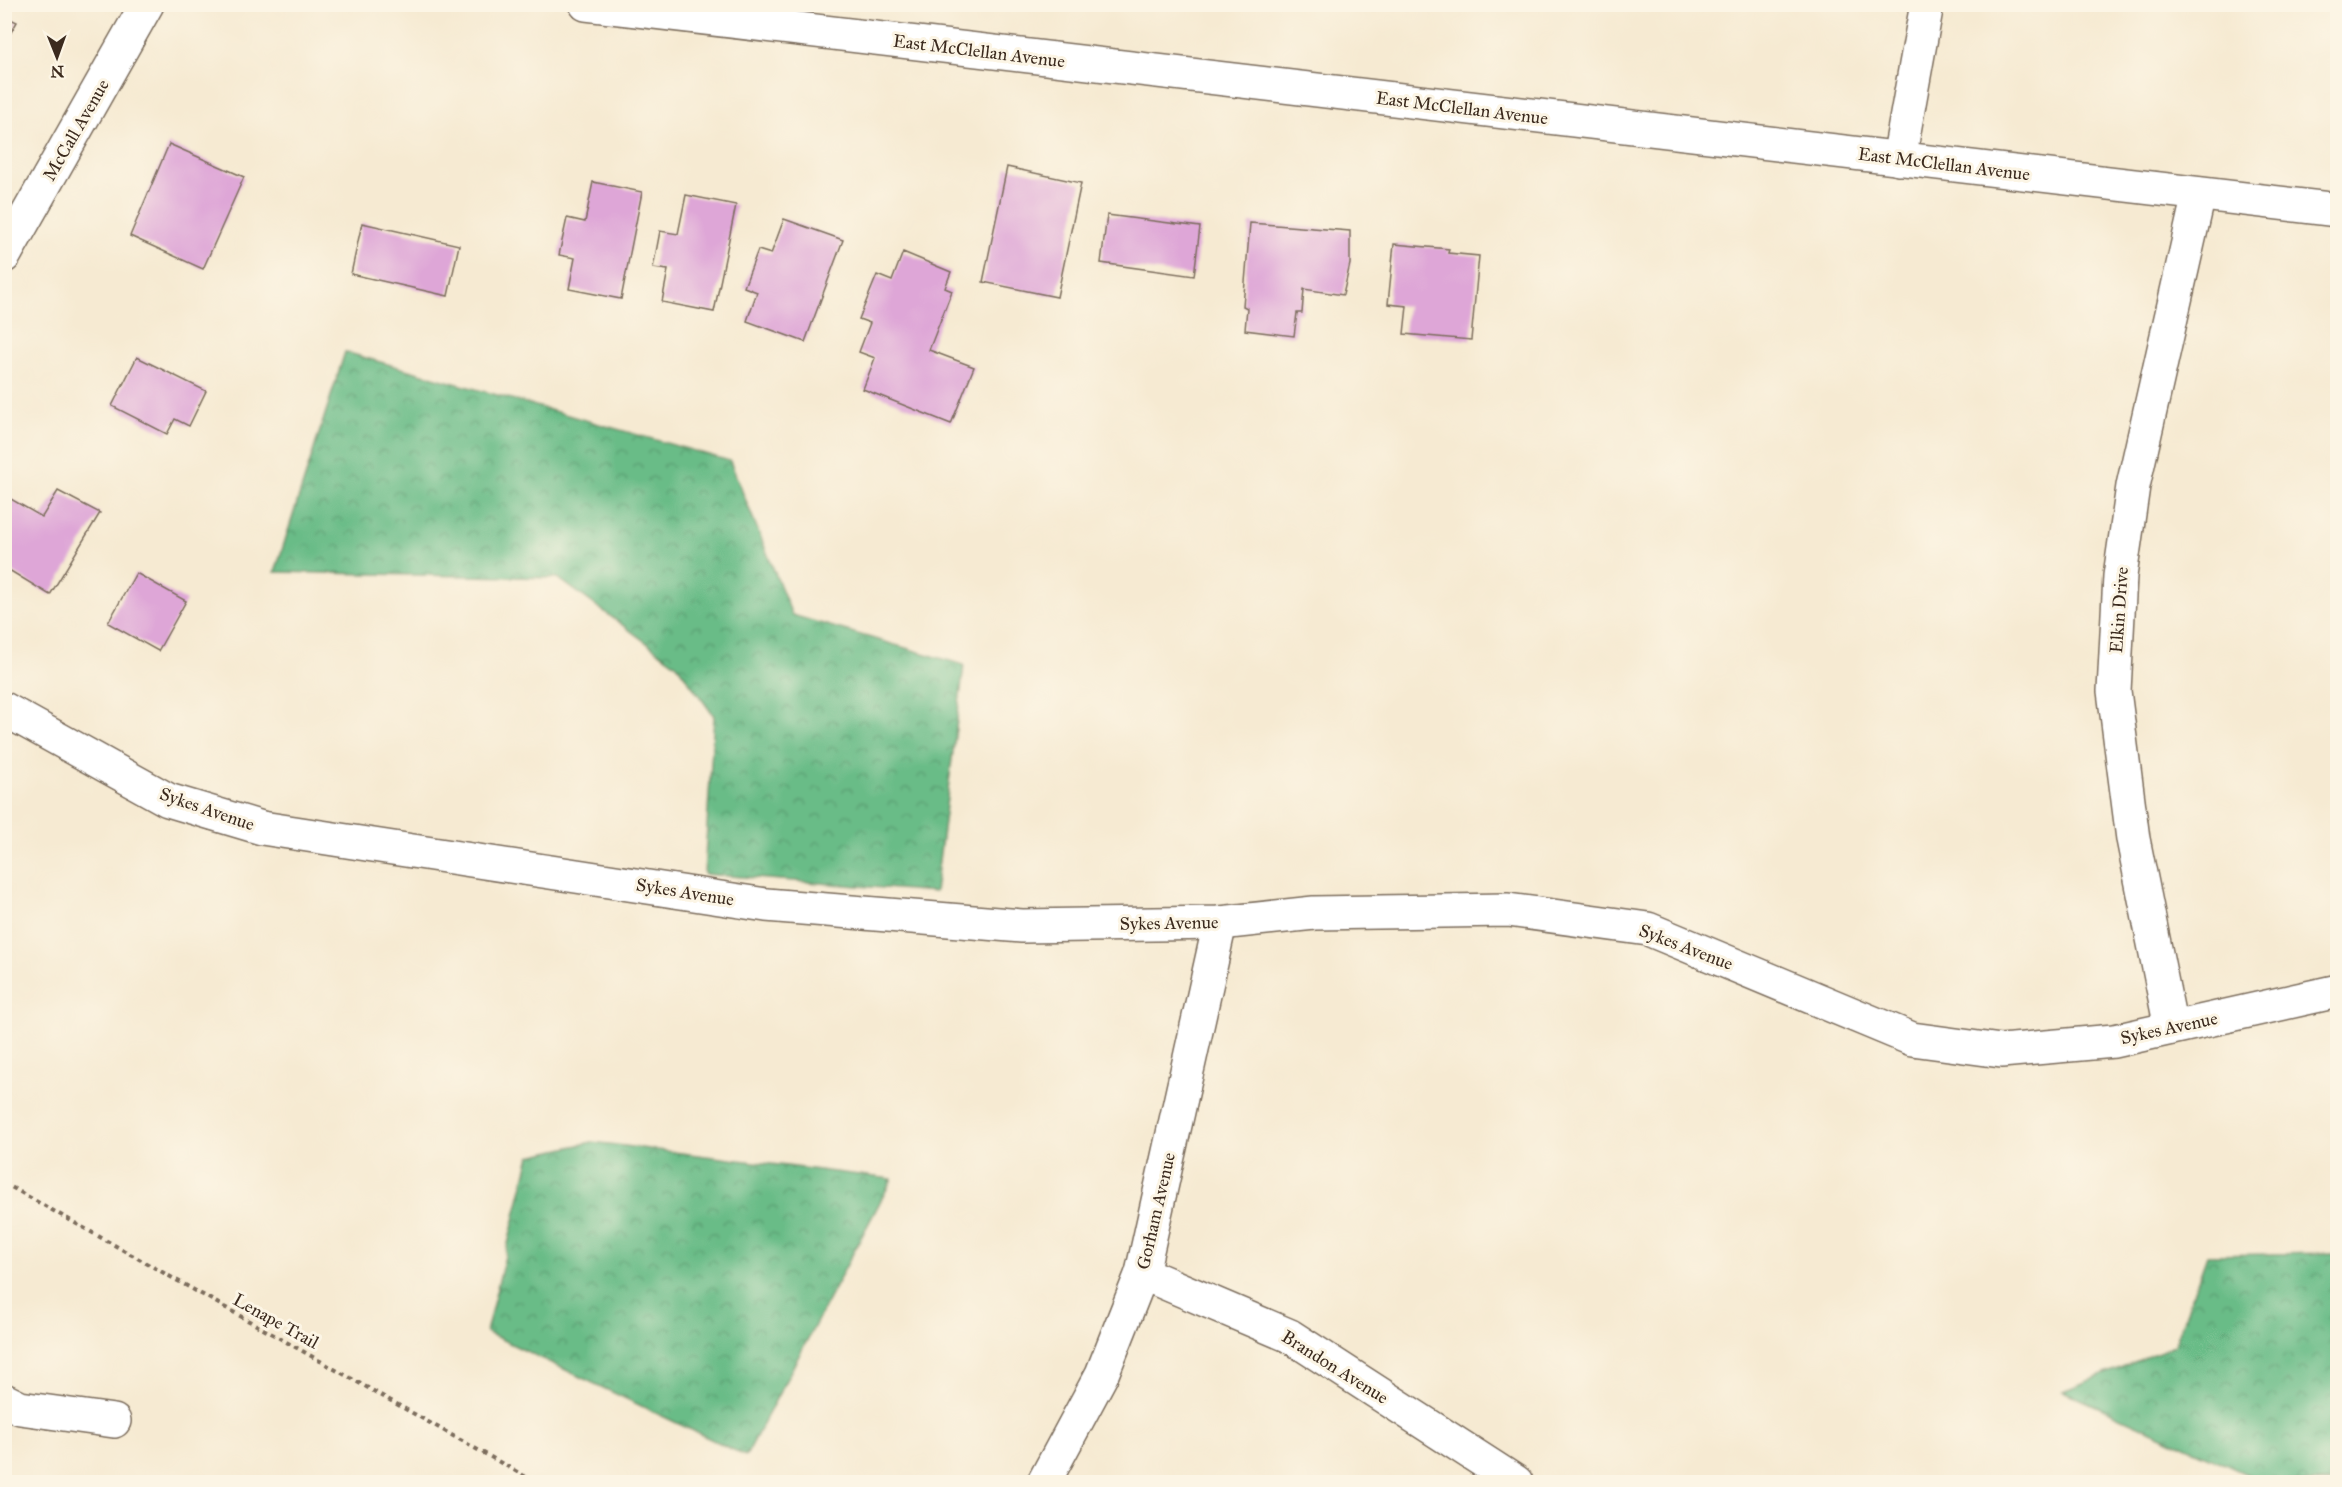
<svg xmlns="http://www.w3.org/2000/svg" width="2342" height="1487" font-family="'IM FELL Great Primer',serif">
	<defs>
		<pattern id="forest-crowns" width="20" height="18" patternUnits="userSpaceOnUse" patternTransform="scale(1.5)"><rect width="20" height="18" fill="#69bc87"/><path d="M2 6a3 3 0 1 1 6 0M12 15a3 3 0 1 1 6 0" fill="none" stroke="#58996e"/></pattern>
	</defs>
	<rect width="100%" height="100%" fill="#fcf5e5"/>
	<filter id="ink" filterUnits="userSpaceOnUse"><feTurbulence type="fractalNoise" baseFrequency=".0167" numOctaves="2"/><feDisplacementMap in="SourceGraphic" scale="12" xChannelSelector="R" yChannelSelector="G"/><feConvolveMatrix kernelMatrix="1 2 1 2 8 2 1 2 1" color-interpolation-filters="sRGB"/></filter>
	<filter id="wash" filterUnits="userSpaceOnUse"><feTurbulence type="fractalNoise" baseFrequency=".008" numOctaves="4" result="noise"/><feDisplacementMap in="SourceGraphic" scale="24" xChannelSelector="R" yChannelSelector="G"/><feGaussianBlur stdDeviation="1.35" result="paint"/><feColorMatrix in="noise" values="0 0 0 0 0 0 0 0 0 0 0 0 0 0 0 0 0 1.4 0 .05"/><feComposite in="paint" operator="in"/></filter>
	<g filter="url(#wash)">
		<rect width="100%" height="100%" fill="#f6ead2"/>
		<g fill="url(#forest-crowns)" stroke="#527352" stroke-width="1.5">
			<path d="M345,352L730,461L792,615L964,665L935,892L704,874L714,716L677,665L558,578L275,572Z"/>
			<path d="M592,1142L892,1179L746,1456L486,1332L530,1156Z"/>
			<path d="M2337,1253V1482H2264L2063,1391L2174,1346L2207,1255Z"/>
		</g>
		<g id="blocks">
			<g fill="#dea6d7">
				<path d="M4,16L17,22L4,44Z"/>
				<path d="M169,144L244,177L203,269L130,236Z"/>
				<path d="M1007,167L1081,183L1057,297L983,282Z"/>
				<path d="M593,182L642,192L621,299L569,289L575,258L559,255L567,218L585,222Z"/>
				<path d="M686,195L736,205L714,312L662,302L668,270L653,268L660,231L678,234Z"/>
				<path d="M1107,215L1200,227L1194,276L1101,263Z"/>
				<path d="M784,219L843,240L805,342L747,321L757,292L744,287L758,250L771,254Z"/>
				<path d="M362,223L459,245L448,296L351,274Z"/>
				<path d="M1250,223L1350,231V264L1343,295L1304,289L1302,313H1297L1294,336L1245,330L1247,308L1243,306Z"/>
				<path d="M1394,244L1449,249L1448,253L1479,256L1471,340L1404,334L1407,306L1388,304Z"/>
				<path d="M903,252L951,272L945,288L952,291L929,350L974,367L951,424L863,389L875,358L859,352L870,323L859,319L877,275L892,281Z"/>
				<path d="M137,357L206,391L189,426L175,419L167,434L112,406Z"/>
				<path d="M58,491L100,513L50,595L4,567V495L42,517Z"/>
				<path d="M136,573L186,601L158,651L108,623Z"/>
			</g>
		</g>
	</g>
	<g filter="url(#ink)">
		<use href="#blocks" fill-opacity="0" stroke="#7c6d5d" stroke-width="1.5"/>
		<g fill="none" stroke-linecap="round" stroke-linejoin="round">
			<g stroke="#7c6d5d" stroke-width="36">
				<g id="minor">
					<path d="M586,4L2338,210"/>
					<path d="M1899,159L1927,4"/>
					<path d="M4,256L147,4"/>
					<path d="M4,709L168,800L262,828L766,905L1022,926L1220,923L1314,913L1508,910L1648,929L1912,1039L2001,1051L2114,1041L2338,991"/>
					<path d="M2171,1028L2133,839L2114,691L2120,576L2133,486L2199,194"/>
					<path d="M1142,1273L1290,1336L1516,1482"/>
					<path d="M4,1400L20,1408L114,1421"/>
					<path d="M1044,1482L1102,1374L1142,1273L1220,923"/>
				</g>
			</g>
			<path stroke="#7c6d5d" stroke-width="4" stroke-dasharray="4.5 4.5" stroke-linecap="butt" d="M4,1183L535,1482"/>
			<use href="#minor" stroke="#fff" stroke-width="33"/>
		</g>
	</g>
	<g text-anchor="middle" dominant-baseline="central" stroke-width="6" stroke-linejoin="round" paint-order="stroke">
		<g font-size="18" fill="#3b2a1e" stroke="#fcf5e5">
			<text transform="translate(979 51) rotate(7)">East McClellan Avenue</text>
			<text transform="translate(1462 108) rotate(7)">East McClellan Avenue</text>
			<text transform="translate(76 130) rotate(-60)">McCall Avenue</text>
			<text transform="translate(1944 164) rotate(7)">East McClellan Avenue</text>
			<text transform="translate(2119 610) rotate(-86)">Elkin Drive</text>
			<text transform="translate(207 809) rotate(19)">Sykes Avenue</text>
			<text transform="translate(685 892) rotate(9)">Sykes Avenue</text>
			<text transform="translate(1169 923) rotate(-1)">Sykes Avenue</text>
			<text transform="translate(1686 947) rotate(21)">Sykes Avenue</text>
			<text transform="translate(2169 1028) rotate(-12)">Sykes Avenue</text>
			<text transform="translate(1156 1211) rotate(-77)">Gorham Avenue</text>
			<text transform="translate(276 1321) rotate(29)">Lenape Trail</text>
			<text transform="translate(1335 1367) rotate(32)">Brandon Avenue</text>
		</g>
	</g>
	<rect width="2342" height="1487" fill="none" stroke="#fcf5e5" stroke-width="24"/>
	<g transform="translate(57 57) rotate(179)" stroke="#fcf5e5" stroke-width="4.5" paint-order="stroke">
	<path d="M0-4.5L10 22L0 15L-10 22Z" fill="#3b2a1e"/>
	<text y="-9" font-size="16" font-weight="bold" text-anchor="middle" fill="#3b2a1e">N</text>
	</g>
</svg>
